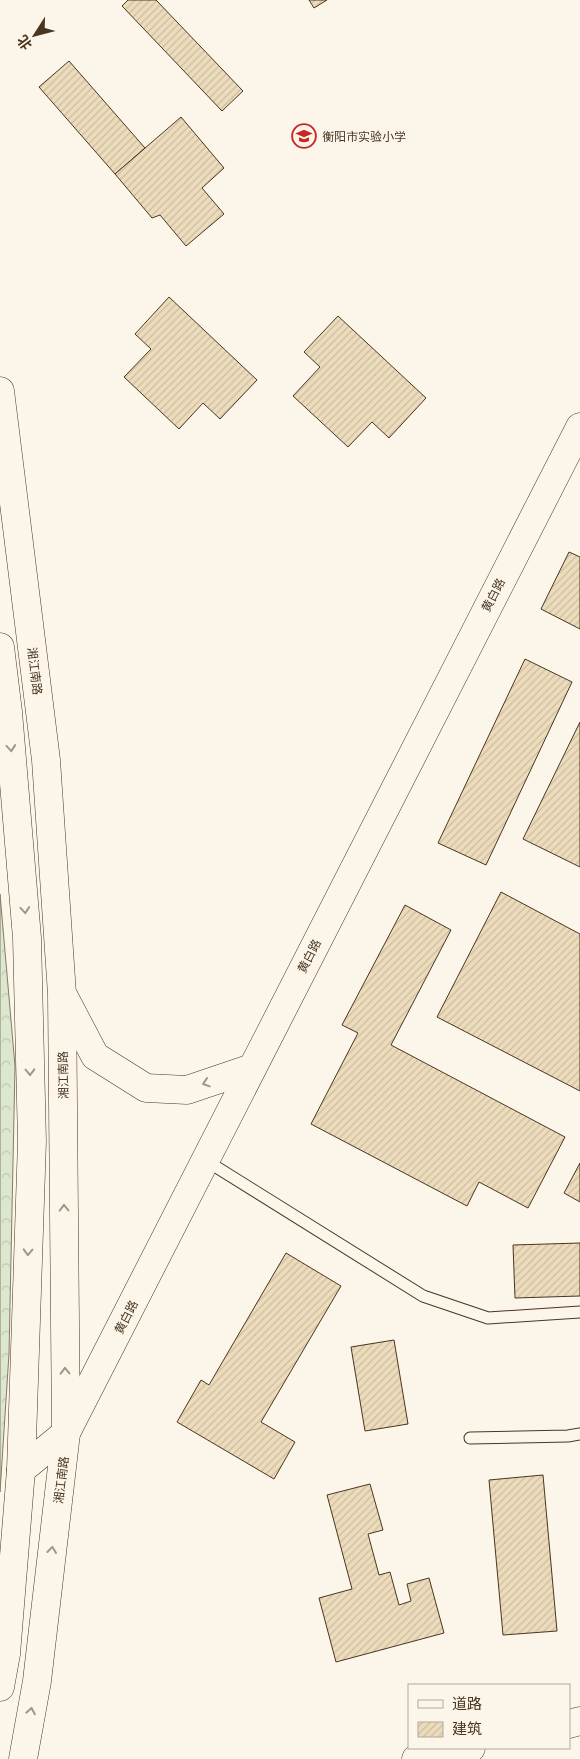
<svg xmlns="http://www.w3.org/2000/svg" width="580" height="1759" font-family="Lato,'Noto Sans SC',sans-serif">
	<defs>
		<pattern id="forest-crowns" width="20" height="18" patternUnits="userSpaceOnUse" patternTransform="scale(1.25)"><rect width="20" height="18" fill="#dce7d0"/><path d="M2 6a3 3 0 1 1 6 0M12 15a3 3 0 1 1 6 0" fill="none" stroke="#bec7b2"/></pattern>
		<pattern id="building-hatch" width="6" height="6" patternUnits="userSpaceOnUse" patternTransform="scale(1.25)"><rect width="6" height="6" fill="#ecdcbc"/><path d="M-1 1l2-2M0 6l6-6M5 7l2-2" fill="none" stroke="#ccbda1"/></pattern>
	</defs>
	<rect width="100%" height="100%" fill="#fbf6e9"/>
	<path fill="url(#forest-crowns)" stroke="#887966" d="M0,894L15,1066L9,1354L0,1492Z"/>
	<g fill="url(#building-hatch)" stroke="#4a3520">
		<path d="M128,0H156L243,91L222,111L122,6Z"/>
		<path d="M309,0H327L314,8Z"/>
		<path d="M69,61L145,148L115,174L39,87Z"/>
		<path d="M181,117L224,168L202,188L224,214L186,246L160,215L152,218L115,174Z"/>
		<path d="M169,297L257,380L220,419L203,403L179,429L124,377L151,349L135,334Z"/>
		<path d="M338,316L426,398L389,438L372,422L348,447L293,396L320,367L304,352Z"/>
		<path d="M569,552L580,557V629L541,609Z"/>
		<path d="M525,659L572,682L486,865L438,843Z"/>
		<path d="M580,722V867L523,839Z"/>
		<path d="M501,892L580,934V1091L437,1017Z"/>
		<path d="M405,905L451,930L391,1045L565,1137L528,1208L479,1182L467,1206L311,1124L358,1033L342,1025Z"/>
		<path d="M580,1163V1202L564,1193Z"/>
		<path d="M580,1243V1296L515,1298L513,1245Z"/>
		<path d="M286,1253L341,1286L261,1422L295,1442L274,1479L177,1422L201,1380L209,1385Z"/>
		<path d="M394,1340L408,1424L365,1431L351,1347Z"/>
		<path d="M543,1475L557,1631L503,1635L489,1480Z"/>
		<path d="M370,1484L383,1530L368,1534L379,1575L390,1572L399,1605L411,1601L407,1584L429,1578L444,1633L336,1662L319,1598L352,1589L327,1495Z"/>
	</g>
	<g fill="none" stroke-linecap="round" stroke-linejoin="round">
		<g stroke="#4a3520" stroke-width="13">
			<g id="service">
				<path d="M205,1160L423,1296L488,1318L580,1312"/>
				<path d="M470,1438L568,1436L580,1434"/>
			</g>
		</g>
		<g stroke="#4a3520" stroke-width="29">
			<g id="tertiary">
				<path d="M569,1724L580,1721"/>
				<path d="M416,1759L471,1748"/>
			</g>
		</g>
		<g stroke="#4a3520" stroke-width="29">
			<g id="secondary">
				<path d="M0,391L46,760L62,994L66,1433L37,1681L23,1759"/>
				<path d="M0,647L8,712L27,938L32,1141L21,1470L6,1654L0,1687"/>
				<path d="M64,997L95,1056L146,1088L187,1090L252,1068"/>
				<path d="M21,1470L66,1433L580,427"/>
			</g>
		</g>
		<use href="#service" stroke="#fbf6e9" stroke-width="11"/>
		<use href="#tertiary" stroke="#fbf6e9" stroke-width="28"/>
		<use href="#secondary" stroke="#fbf6e9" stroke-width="28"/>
	</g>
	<defs><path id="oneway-chevron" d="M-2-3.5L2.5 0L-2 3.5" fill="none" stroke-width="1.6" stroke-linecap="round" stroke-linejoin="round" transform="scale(1.25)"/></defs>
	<g stroke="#a29684">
		<use href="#oneway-chevron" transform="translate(11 748) rotate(85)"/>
		<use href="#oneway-chevron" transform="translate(25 910) rotate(85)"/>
		<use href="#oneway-chevron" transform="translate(30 1072) rotate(89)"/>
		<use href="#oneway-chevron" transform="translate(206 1083) rotate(162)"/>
		<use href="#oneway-chevron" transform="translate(64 1208) rotate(-91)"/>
		<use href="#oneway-chevron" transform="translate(28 1252) rotate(92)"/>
		<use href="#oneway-chevron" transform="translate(65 1371) rotate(-91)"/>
		<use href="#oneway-chevron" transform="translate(52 1550) rotate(-83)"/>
		<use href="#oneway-chevron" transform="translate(31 1711) rotate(-80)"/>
	</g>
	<defs>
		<g id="school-ring" transform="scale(1.25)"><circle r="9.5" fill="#fbf6e9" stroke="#c62828" stroke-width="1.5"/><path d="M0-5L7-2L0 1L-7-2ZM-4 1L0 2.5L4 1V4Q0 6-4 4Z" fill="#c62828"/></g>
	</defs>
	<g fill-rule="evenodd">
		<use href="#school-ring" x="304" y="136"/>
	</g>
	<g text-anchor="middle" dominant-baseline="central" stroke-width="4" stroke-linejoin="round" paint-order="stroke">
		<g font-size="12" fill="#4a3520" stroke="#fbf6e9" text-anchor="start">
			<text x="322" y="136">衡阳市实验小学</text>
		</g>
		<g font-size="12" fill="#4a3520" stroke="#fbf6e9">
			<text transform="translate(493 595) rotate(-63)">黄白路</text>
			<text transform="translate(35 671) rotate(83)">湘江南路</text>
			<text transform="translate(309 956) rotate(-63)">黄白路</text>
			<text transform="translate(63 1075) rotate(-91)">湘江南路</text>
			<text transform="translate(126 1317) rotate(-63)">黄白路</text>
			<text transform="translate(61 1480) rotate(-83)">湘江南路</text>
		</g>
	</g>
	<rect x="408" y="1684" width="162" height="65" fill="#fbf6e9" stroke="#b4a999"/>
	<rect x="418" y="1700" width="25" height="8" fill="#fbf6e9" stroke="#b4a999"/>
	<text x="452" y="1709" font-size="15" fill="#4a3520">道路</text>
	<rect x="418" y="1722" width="25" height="15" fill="url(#building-hatch)" stroke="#b4a999"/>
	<text x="452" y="1734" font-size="15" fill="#4a3520">建筑</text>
	<g transform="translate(35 35) rotate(234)" stroke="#fbf6e9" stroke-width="4" paint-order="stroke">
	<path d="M0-4L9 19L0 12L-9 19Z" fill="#4a3520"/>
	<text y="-8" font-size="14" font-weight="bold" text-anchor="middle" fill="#4a3520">北</text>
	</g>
</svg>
